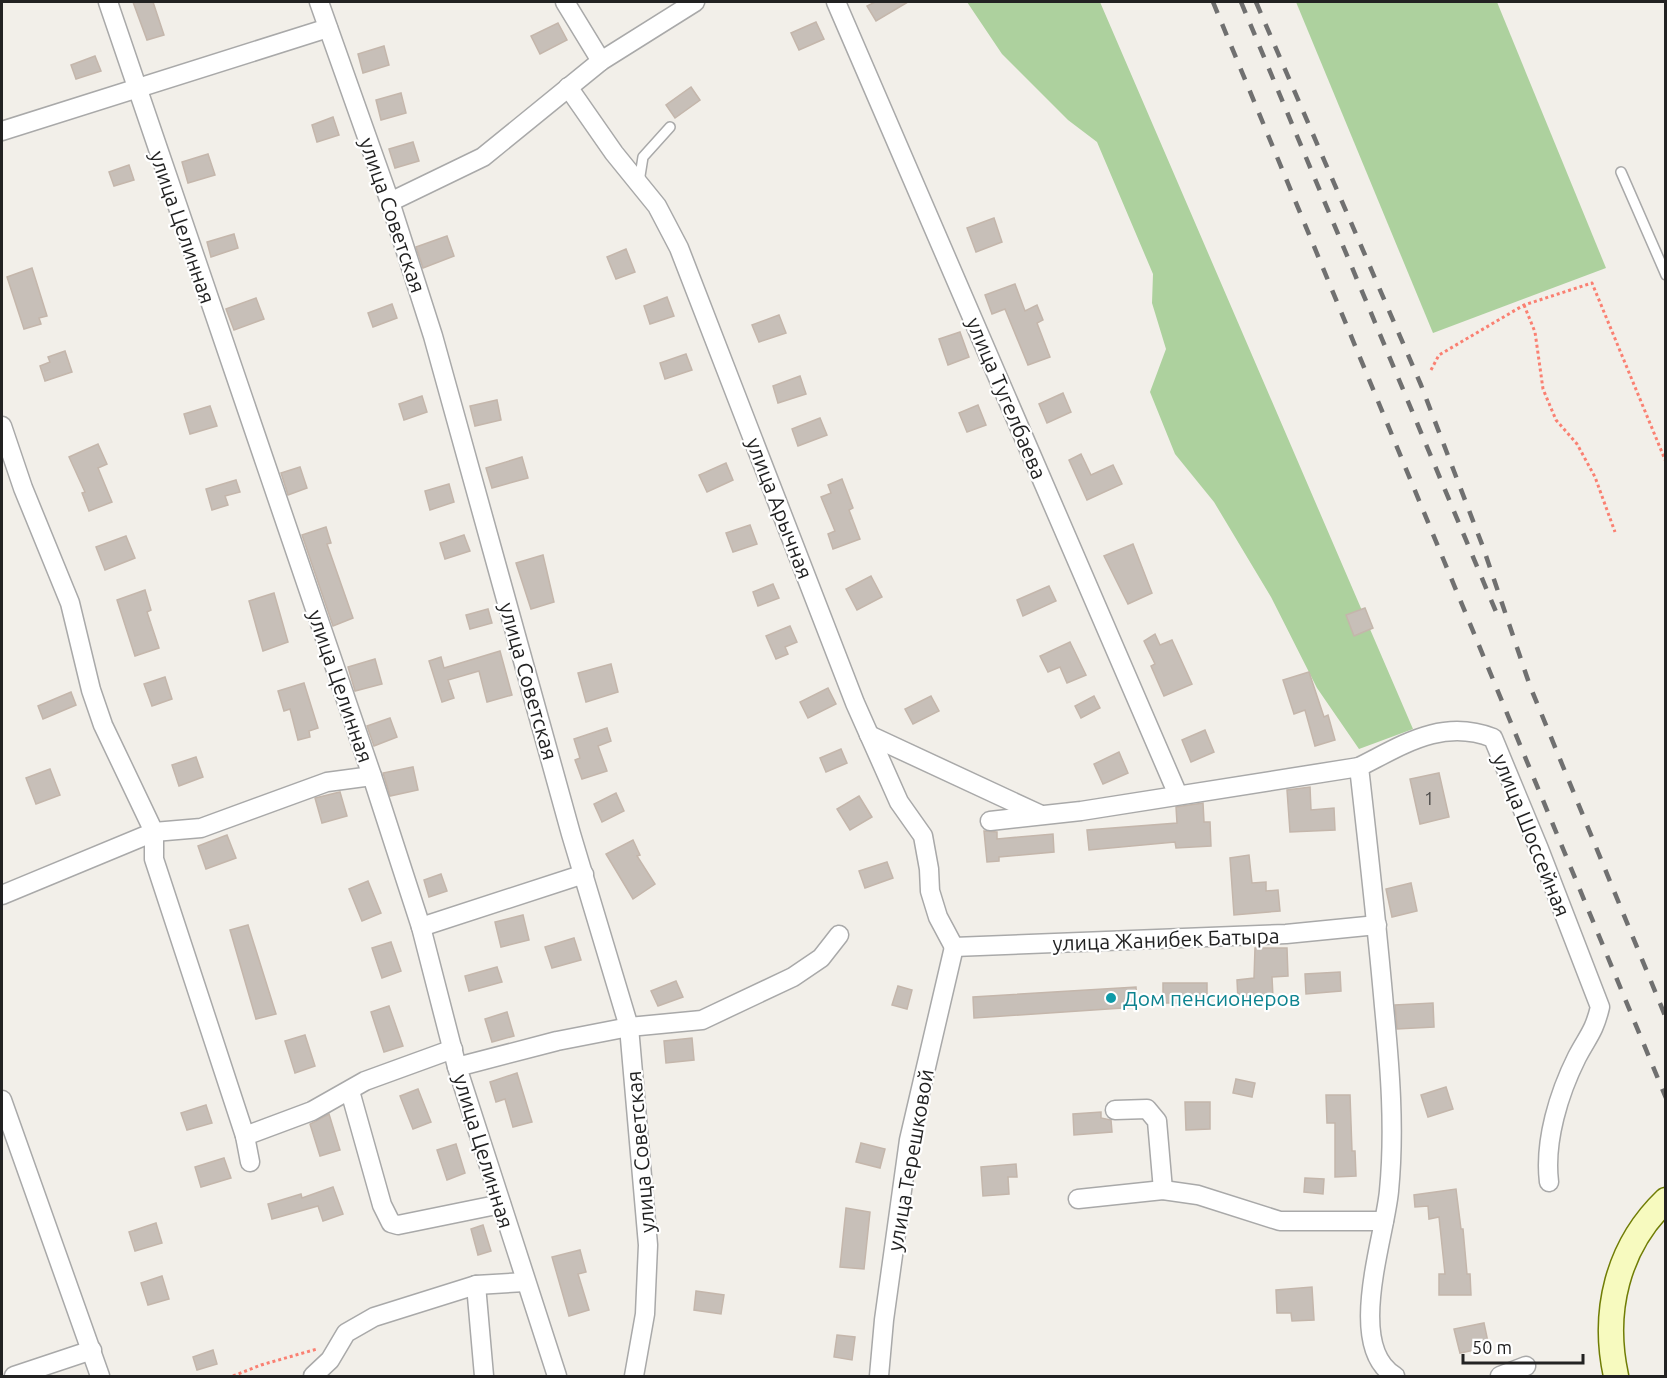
<svg xmlns="http://www.w3.org/2000/svg" width="1667" height="1378" font-family="Ubuntu,sans-serif">
	<rect width="100%" height="100%" fill="#f2efe9"/>
	<g fill="#add19e">
		<path d="M967,2H1100L1413,729L1359,749L1317,688L1271,597L1214,502L1175,454L1150,392L1166,349L1152,303L1153,274L1097,142L1068,120L1002,54Z"/>
		<path d="M1296,2H1497L1606,268L1433,333Z"/>
	</g>
	<g fill="#c7bfb8" stroke="#c4b6ab" stroke-width="1.5">
		<path d="M133,2H153L164,35L147,40Z"/>
		<path d="M875,2H908L876,21L867,6Z"/>
		<path d="M816,22L824,39L799,50L791,33Z"/>
		<path d="M558,23L567,40L540,54L531,36Z"/>
		<path d="M384,46L389,65L363,73L358,54Z"/>
		<path d="M95,56L101,71L76,79L71,65Z"/>
		<path d="M691,87L700,100L675,118L666,105Z"/>
		<path d="M401,93L406,113L381,120L376,100Z"/>
		<path d="M333,117L339,135L317,142L312,125Z"/>
		<path d="M413,142L419,161L395,168L389,149Z"/>
		<path d="M208,154L215,175L188,183L182,162Z"/>
		<path d="M129,165L134,180L114,186L109,172Z"/>
		<path d="M994,218L1002,242L976,252L967,228Z"/>
		<path d="M234,234L238,248L211,257L207,242Z"/>
		<path d="M447,236L454,256L423,268L416,247Z"/>
		<path d="M626,249L635,272L616,279L607,257Z"/>
		<path d="M32,268L47,316L39,318L41,324L24,329L7,277Z"/>
		<path d="M1015,284L1025,311L1037,305L1043,320L1037,323L1050,357L1028,365L1005,309L992,314L985,295Z"/>
		<path d="M667,297L674,316L650,324L644,306Z"/>
		<path d="M256,298L264,319L234,330L226,309Z"/>
		<path d="M392,304L397,318L373,327L368,313Z"/>
		<path d="M779,315L786,333L759,342L752,325Z"/>
		<path d="M960,332L969,357L948,365L939,339Z"/>
		<path d="M65,351L72,372L45,381L40,366L50,362L48,357Z"/>
		<path d="M686,354L692,370L665,379L660,363Z"/>
		<path d="M800,376L806,394L778,403L773,386Z"/>
		<path d="M1063,393L1071,412L1047,423L1039,404Z"/>
		<path d="M422,396L427,412L404,420L399,404Z"/>
		<path d="M497,400L501,420L475,426L470,406Z"/>
		<path d="M978,405L986,425L967,432L959,413Z"/>
		<path d="M210,406L217,426L190,434L184,414Z"/>
		<path d="M820,418L827,435L798,446L792,429Z"/>
		<path d="M98,444L107,464L98,468L112,502L89,511L82,493L85,492L69,457Z"/>
		<path d="M1081,454L1091,475L1113,465L1122,484L1087,500L1069,460Z"/>
		<path d="M522,457L528,478L492,488L486,468Z"/>
		<path d="M726,463L733,480L707,492L699,475Z"/>
		<path d="M300,467L307,488L288,495L281,473Z"/>
		<path d="M842,479L853,508L849,510L860,539L833,549L828,534L835,531L821,497L831,493L828,485Z"/>
		<path d="M236,480L240,492L225,496L228,505L212,510L206,489Z"/>
		<path d="M449,484L454,502L430,510L425,491Z"/>
		<path d="M750,525L757,544L733,552L726,533Z"/>
		<path d="M326,527L331,543L327,544L353,618L333,626L302,535Z"/>
		<path d="M464,535L470,551L445,559L440,543Z"/>
		<path d="M126,536L135,558L105,570L96,547Z"/>
		<path d="M1133,544L1152,593L1128,604L1104,556Z"/>
		<path d="M543,555L554,602L531,609L516,563Z"/>
		<path d="M871,576L882,597L857,610L846,589Z"/>
		<path d="M773,584L779,598L758,606L753,592Z"/>
		<path d="M1049,586L1056,601L1023,616L1017,600Z"/>
		<path d="M145,590L151,610L147,612L159,648L135,656L117,600Z"/>
		<path d="M274,593L288,642L263,651L249,601Z"/>
		<path d="M1365,608L1373,628L1354,636L1346,615Z"/>
		<path d="M488,609L492,623L470,629L466,615Z"/>
		<path d="M790,626L797,642L785,647L788,654L776,659L766,636Z"/>
		<path d="M1155,634L1160,645L1172,640L1192,684L1164,696L1151,666L1155,664L1144,641Z"/>
		<path d="M1070,642L1086,675L1067,683L1060,667L1048,672L1040,656Z"/>
		<path d="M500,651L512,695L487,702L479,671L448,680L454,698L442,702L429,661L441,657L444,668Z"/>
		<path d="M375,659L382,684L355,691L348,667Z"/>
		<path d="M611,664L618,692L586,702L578,673Z"/>
		<path d="M1309,672L1324,717L1328,715L1335,740L1315,746L1305,710L1294,714L1283,680Z"/>
		<path d="M165,677L172,699L152,706L144,684Z"/>
		<path d="M304,683L318,728L309,731L310,737L298,740L290,709L284,711L278,691Z"/>
		<path d="M828,688L836,704L808,718L800,702Z"/>
		<path d="M71,692L76,705L43,719L38,706Z"/>
		<path d="M931,696L939,711L913,724L905,709Z"/>
		<path d="M1094,696L1100,708L1081,718L1075,706Z"/>
		<path d="M390,718L397,737L374,746L367,726Z"/>
		<path d="M607,728L611,741L598,746L607,771L582,779L575,760L580,758L574,739Z"/>
		<path d="M1205,730L1214,752L1191,762L1182,740Z"/>
		<path d="M841,749L847,763L826,772L820,758Z"/>
		<path d="M1119,752L1128,773L1103,784L1094,764Z"/>
		<path d="M196,757L203,777L179,786L172,765Z"/>
		<path d="M413,767L418,790L390,796L383,773Z"/>
		<path d="M50,769L60,795L36,804L26,778Z"/>
		<path d="M1439,773L1449,817L1420,824L1410,779Z"/>
		<path d="M1310,787L1311,810L1334,808L1335,830L1290,832L1287,790Z"/>
		<path d="M340,792L347,816L322,823L315,798Z"/>
		<path d="M616,793L624,811L602,822L594,804Z"/>
		<path d="M859,796L872,817L850,830L837,809Z"/>
		<path d="M1203,803L1204,822H1210L1211,846L1176,848L1175,842L1089,850L1087,830L1177,823L1176,807Z"/>
		<path d="M984,831L997,832V839L1053,834L1054,852L999,857V861L987,862Z"/>
		<path d="M227,835L236,858L206,869L198,846Z"/>
		<path d="M633,840L640,855L637,856L655,884L633,899L606,854Z"/>
		<path d="M1249,855L1252,883L1266,882V891L1278,890L1280,911L1234,915L1230,858Z"/>
		<path d="M887,862L893,878L865,888L859,871Z"/>
		<path d="M441,874L447,891L429,897L424,880Z"/>
		<path d="M368,881L381,913L362,921L349,889Z"/>
		<path d="M1411,883L1417,911L1392,917L1386,889Z"/>
		<path d="M523,915L529,940L501,947L495,922Z"/>
		<path d="M248,925L276,1014L256,1019L230,930Z"/>
		<path d="M574,938L581,960L552,968L545,947Z"/>
		<path d="M391,942L401,971L382,978L372,948Z"/>
		<path d="M1255,948H1287L1288,976L1272,977L1273,997L1238,1000L1237,980L1254,978Z"/>
		<path d="M497,967L502,982L469,991L465,976Z"/>
		<path d="M1340,972L1341,991L1306,994L1305,974Z"/>
		<path d="M676,981L683,997L658,1006L651,991Z"/>
		<rect x="1163" y="983" width="44" height="20"/>
		<path d="M898,986L912,990L907,1009L892,1005Z"/>
		<path d="M1136,987L1137,1007L974,1018L973,997Z"/>
		<path d="M1433,1003L1434,1027L1397,1029L1395,1005Z"/>
		<path d="M389,1006L403,1046L384,1052L371,1012Z"/>
		<path d="M507,1012L514,1036L492,1042L485,1019Z"/>
		<path d="M305,1035L315,1066L295,1073L285,1041Z"/>
		<path d="M692,1038L694,1060L666,1063L664,1041Z"/>
		<path d="M517,1073L532,1122L513,1127L505,1099L496,1102L490,1082Z"/>
		<path d="M1236,1079L1255,1083L1252,1097L1233,1093Z"/>
		<path d="M1446,1087L1453,1109L1428,1117L1421,1095Z"/>
		<path d="M418,1089L431,1122L413,1129L400,1096Z"/>
		<path d="M1326,1095H1350L1352,1151H1355L1356,1176L1335,1177V1123H1327Z"/>
		<path d="M1185,1102H1210V1129L1186,1130Z"/>
		<path d="M206,1105L212,1123L187,1130L181,1113Z"/>
		<path d="M1101,1112V1118L1111,1120L1112,1132L1074,1135L1073,1114Z"/>
		<path d="M329,1114L340,1150L320,1156L310,1124Z"/>
		<path d="M861,1143L885,1149L880,1168L856,1162Z"/>
		<path d="M456,1144L465,1173L447,1180L437,1150Z"/>
		<path d="M224,1158L231,1178L201,1187L195,1167Z"/>
		<path d="M1016,1164L1017,1177H1008L1009,1194L983,1196L981,1167Z"/>
		<path d="M1305,1178L1324,1179L1323,1194L1304,1192Z"/>
		<path d="M333,1187L343,1214L323,1221L318,1206L272,1219L268,1204L301,1194L302,1198Z"/>
		<path d="M1456,1189L1461,1229H1463L1467,1274H1470L1471,1295H1439V1274H1445L1439,1217L1429,1219L1428,1206L1415,1207L1414,1195Z"/>
		<path d="M846,1208L870,1212L864,1269L840,1267Z"/>
		<path d="M156,1223L162,1243L135,1251L129,1232Z"/>
		<path d="M483,1225L491,1251L478,1255L471,1229Z"/>
		<path d="M580,1250L586,1272L578,1274L589,1310L569,1316L552,1257Z"/>
		<path d="M162,1276L169,1299L148,1305L141,1283Z"/>
		<path d="M1312,1287L1314,1320L1292,1321L1291,1313H1277L1276,1290Z"/>
		<path d="M696,1291L724,1295L721,1314L694,1310Z"/>
		<path d="M1484,1323L1489,1347L1460,1353L1454,1329Z"/>
		<path d="M837,1335L855,1337L852,1360L834,1357Z"/>
		<path d="M213,1350L217,1364L197,1370L193,1357Z"/>
	</g>
	<g fill="none" stroke-linecap="round" stroke-linejoin="round">
		<g stroke="#a9a9a9" stroke-width="12">
			<g id="service">
				<path d="M1621,172L1666,275"/>
				<path d="M639,182L643,157L670,127"/>
			</g>
		</g>
		<g stroke="#a9a9a9" stroke-width="21">
			<g id="minor">
				<path d="M108,2L372,776L421,927L457,1067L557,1376"/>
				<path d="M319,2L390,202L433,336L571,834L629,1027L648,1245L645,1314L634,1376"/>
				<path d="M565,2L601,61"/>
				<path d="M836,2L1178,795"/>
				<path d="M568,87L614,153L657,206L679,248L855,703L899,802L923,836L929,869L930,891L938,917L954,947"/>
				<path d="M2,131L328,28"/>
				<path d="M390,202L483,157L601,61L695,2"/>
				<path d="M2,426L23,488L70,603L91,690L103,725L154,832V859L245,1136L250,1162"/>
				<path d="M869,735L1039,814"/>
				<path d="M990,821L1081,811L1359,767"/>
				<path d="M2,895L154,832L201,828L327,782L372,776"/>
				<path d="M421,927L584,874"/>
				<path d="M954,947L1286,934L1377,925"/>
				<path d="M457,1067L557,1041L629,1027L702,1020L793,977L821,958L839,935"/>
				<path d="M350,1091L382,1205L391,1223L398,1225L501,1204"/>
				<path d="M2,1100L100,1376"/>
				<path d="M1115,1110L1147,1109L1157,1121L1163,1190"/>
				<path d="M245,1136L312,1111L365,1081L453,1049"/>
				<path d="M1078,1199L1163,1190L1198,1195L1280,1221H1384"/>
				<path d="M476,1285L484,1376"/>
				<path d="M14,1376L92,1350"/>
				<path d="M313,1376L330,1360L346,1333L374,1317L476,1285L525,1282"/>
				<path d="M879,1376L884,1320L909,1140L954,947"/>
				<path d="M1395,1376C1345,1347 1385,1237 1389,1191C1395,1129 1390,1068 1384,1006C1377,926 1368,846 1359,767C1403,745 1442,718 1493,738L1539,849L1600,1007C1594,1032 1588,1036 1577,1057C1559,1093 1544,1141 1549,1182"/>
				<path d="M1500,1376L1526,1366"/>
			</g>
		</g>
		<g stroke="#707d05" stroke-width="27">
			<path id="secondary" d="M1616,1376C1602,1312 1617,1247 1666,1200"/>
		</g>
		<g stroke="#fa8072" stroke-width="3" stroke-dasharray="3 3" stroke-linecap="butt">
			<path d="M1524,305L1535,332L1543,389L1556,420L1577,444L1595,477L1615,532"/>
			<path d="M1431,370L1439,355L1524,305L1592,283L1666,462"/>
			<path d="M233,1376L261,1365L317,1349"/>
		</g>
		<use href="#service" stroke="#fff" stroke-width="9"/>
		<use href="#minor" stroke="#fff" stroke-width="18"/>
		<use href="#secondary" stroke="#f7fabf" stroke-width="24"/>
		<g stroke="#707070" stroke-width="4.5" stroke-dasharray="12 12" stroke-linecap="butt">
			<path d="M1213,2L1666,1098"/>
			<path d="M1241,2L1499,619"/>
			<path d="M1256,2L1421,385L1483,547L1530,686L1666,1018"/>
		</g>
	</g>
	<circle fill="#0f9aa8" stroke="#fff" stroke-width="2" cx="1111" cy="998" r="6"/>
	<g text-anchor="middle" dominant-baseline="central" stroke-width="4.5" stroke-linejoin="round" paint-order="stroke">
		<g font-size="18" fill="#4b4948">
			<text x="1429" y="798">1</text>
		</g>
		<g font-size="21" fill="#222" stroke="#fff">
			<text transform="translate(393 215) rotate(71)">улица Советская</text>
			<text transform="translate(183 227) rotate(71)">улица Целинная</text>
			<text transform="translate(1007 398) rotate(67)">улица Тугелбаева</text>
			<text transform="translate(780 508) rotate(69)">улица Арычная</text>
			<text transform="translate(529 681) rotate(74)">улица Советская</text>
			<text transform="translate(341 686) rotate(71)">улица Целинная</text>
			<text transform="translate(1532 835) rotate(68)">улица Шоссейная</text>
			<text transform="translate(1166 939) rotate(-2)">улица Жанибек Батыра</text>
			<text transform="translate(484 1151) rotate(73)">улица Целинная</text>
			<text transform="translate(640 1152) rotate(-95)">улица Советская</text>
			<text transform="translate(910 1160) rotate(-80)">улица Терешковой</text>
		</g>
		<g font-size="21" fill="#0d838f" stroke="#fff" text-anchor="start">
			<text x="1123" y="998">Дом пенсионеров</text>
		</g>
	</g>
	<rect width="1667" height="1378" fill="none" stroke="#222222" stroke-width="6"/>
	<path d="M1463 1354v9h120v-9" fill="none" stroke="#222222" stroke-width="3"/>
	<text x="1472" y="1354" font-size="18" fill="#222222" stroke="#ffffff" stroke-width="4.5" paint-order="stroke">50 m</text>
</svg>
